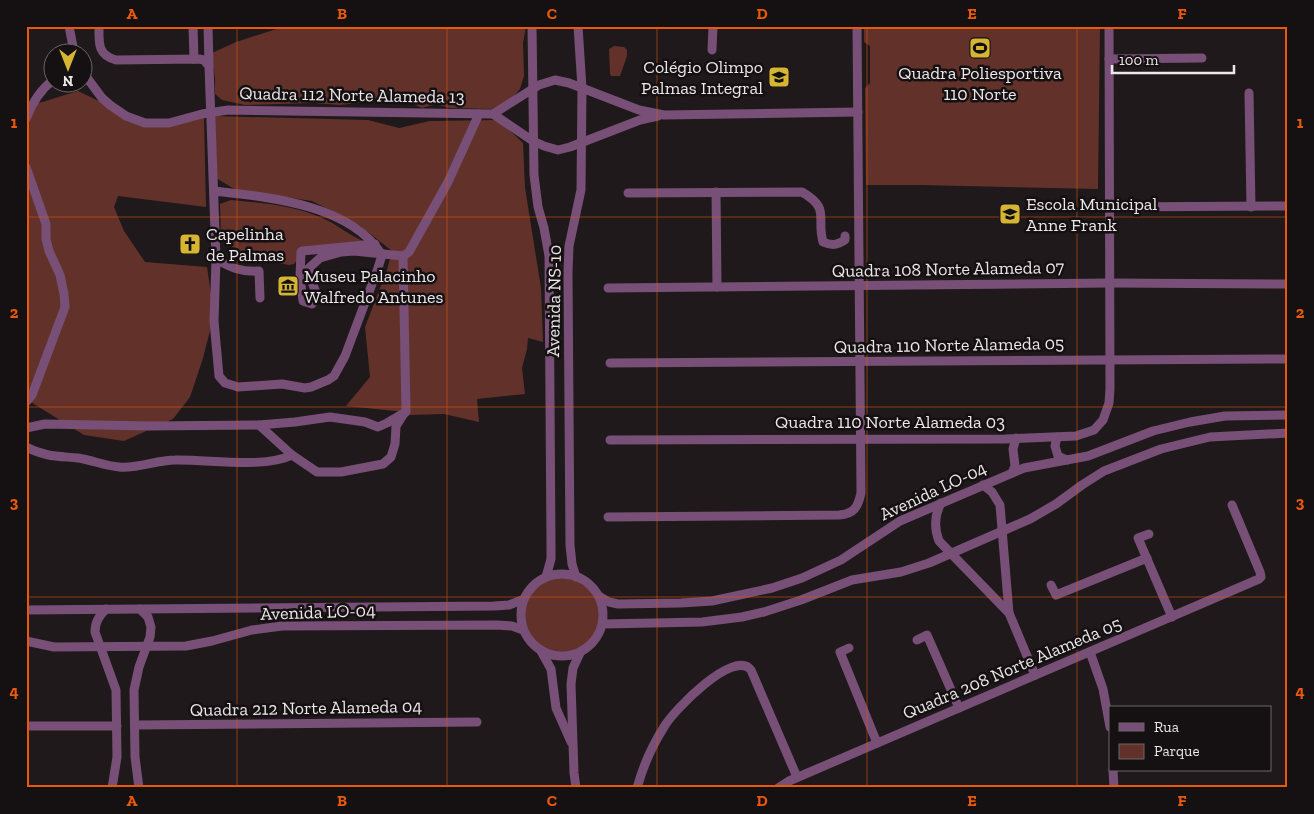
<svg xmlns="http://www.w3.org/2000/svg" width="1314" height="814" font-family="'Zilla Slab',serif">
	<rect width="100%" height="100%" fill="#1f191b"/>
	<g fill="#62322a">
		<path d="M286,26H526L523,43L524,76L520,89L507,104L499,108L491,109L449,108L436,104L422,108L395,96L386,103L365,102L340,105L314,103L245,105L222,100L215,94V79L212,53L236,42Z"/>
		<path d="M864,26H1100L1098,189L921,185H866L865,88L870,83V46L864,42Z"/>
		<path d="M614,46L624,47L627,50V56L620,76H611L610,74L609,49Z"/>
		<path d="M78,91L145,123L204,117L206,207L118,196L114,207L124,231L145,262L207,267L214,315L203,358L190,397L173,419L124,441L84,435L26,399V107Z"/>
		<path d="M211,116L368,120L399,128L430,121L499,120L523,143L525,188L541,288L543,342L528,338L527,349L522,368L525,394L477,399L479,422L444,414L410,415L405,412L346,406L370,377L365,327L387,270L392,251L359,225L312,201L236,190L216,178Z"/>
		<path d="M231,200C262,203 294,205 322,218C337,224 351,237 366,242L308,246L294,264L289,265L251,258L241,254L221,238L220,204Z"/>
		<circle cx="562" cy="615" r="37"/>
	</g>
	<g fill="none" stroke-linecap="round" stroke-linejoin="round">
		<g stroke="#784f77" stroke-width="9">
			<path d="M69,26L74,52"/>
			<path d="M99,26C99,42 97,55 116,60L199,59L204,60L209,66L216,259L214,321L219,376L225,383L238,387L282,384L305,388L311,387L328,380L334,376L345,356L378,268L382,255C350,204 268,197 214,191"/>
			<path d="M193,26L194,59"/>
			<path d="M208,26L209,66"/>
			<path d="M532,26L534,175L538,207L544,228L549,256L551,544V559L546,577"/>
			<path d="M712,50L713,26"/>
			<path d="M1109,59L1202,58"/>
			<path d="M82,71L102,98L110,105L126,116L145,123H169L202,114L228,110L493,114"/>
			<path d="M1249,93L1251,207"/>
			<path d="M493,114L539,85L555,80L569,83L639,110L664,115L858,112"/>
			<path d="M493,114L533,141L544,146L558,150L570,147L640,120L658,116"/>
			<path d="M26,119C32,103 39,91 52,81"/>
			<path d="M26,167L46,224V239L49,251L60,275L64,294L65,307L32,395L26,402"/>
			<path d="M716,192L717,287"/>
			<path d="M628,193L802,192C831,209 816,217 823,242C832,246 837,245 845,240V236"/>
			<path d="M1110,207L1288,206"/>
			<path d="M375,244L302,251L301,252L300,277L303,301L312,304L317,299C317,288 308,281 309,268L320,258L341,252L354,251L403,256L409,252L448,182L479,114"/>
			<path d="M216,259C231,268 241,272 259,271L260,298"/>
			<path d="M608,288L1110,283L1288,284"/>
			<path d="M610,363L1288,359"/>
			<path d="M259,425L292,455L317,472H341L383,464L391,457L395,444L396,426L403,415"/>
			<path d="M26,428L45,424L150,426L259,425L295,422L330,417L365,422L378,427L387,423L406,412L403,256"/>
			<path d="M1057,437L1055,446L1058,456L1067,460"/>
			<path d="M610,440L1005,439L1076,436L1094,430L1103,420L1109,403L1110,389L1109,26"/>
			<path d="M26,447C46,457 57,456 78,458C92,460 105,466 119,467C138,469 156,460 175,460C208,459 264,469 292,455"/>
			<path d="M1012,473L1015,466L1013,449L1016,438"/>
			<path d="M983,485L992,492L1000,505L1009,613L1035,675"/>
			<path d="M941,503C934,516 934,528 939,541L1009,613"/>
			<path d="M608,517L839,515C854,514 858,507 861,493L857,26"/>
			<path d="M1149,534L1138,538L1172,617"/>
			<circle cx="562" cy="615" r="41"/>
			<path d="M576,577L572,564L570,545L568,272L569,246L581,190L582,88L578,26"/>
			<path d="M1051,585L1056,595L1147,558"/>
			<path d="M599,596L609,602L618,604L681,603L712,601L772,588L802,578L841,560L900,521L1024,468L1088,456L1153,431L1190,422L1225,416L1288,415"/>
			<path d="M106,609C99,616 95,622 95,632L116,690L117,757L112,788"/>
			<path d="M26,610L494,606L509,605L522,600"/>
			<path d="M603,624L702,622L742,617L764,612L801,600L852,580L901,572L929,563L1030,519L1056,504L1082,485L1104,471L1161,449L1210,437L1288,433"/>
			<path d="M917,640L927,635L959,708"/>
			<path d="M26,641L54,647L186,646L212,641L252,630L282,626L497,625L512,626L523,630"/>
			<path d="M849,648L840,652L877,743"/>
			<path d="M541,651L551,669L556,708L571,742"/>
			<path d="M1090,652L1103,689L1110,727"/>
			<path d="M135,725L477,722"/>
			<path d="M26,726H117"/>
			<path d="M1113,770L1114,788"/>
			<path d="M139,788L135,757L134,690L139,667L150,637L151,627L148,617L140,609"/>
			<path d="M576,788L574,773L571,684L573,668L580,653"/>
			<path d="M637,788C643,766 652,746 664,727C673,711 734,648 751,670L797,777"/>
			<path d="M778,788L789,781L1259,579L1261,577L1260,572L1232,505"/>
		</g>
	</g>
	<path fill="none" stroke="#e8590c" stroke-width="1" stroke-opacity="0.55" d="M237,26V788M447,26V788M657,26V788M867,26V788M1077,26V788M26,217H1288M26,407H1288M26,597H1288"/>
	<defs>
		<g id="stadium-square" transform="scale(1.125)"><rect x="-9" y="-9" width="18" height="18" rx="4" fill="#d6b534" stroke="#151012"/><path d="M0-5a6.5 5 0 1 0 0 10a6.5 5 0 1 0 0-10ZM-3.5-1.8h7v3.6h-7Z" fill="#111"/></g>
		<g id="school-square" transform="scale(1.125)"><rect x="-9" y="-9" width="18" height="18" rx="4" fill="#d6b534" stroke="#151012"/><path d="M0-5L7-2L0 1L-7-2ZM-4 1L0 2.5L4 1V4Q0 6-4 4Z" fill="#111"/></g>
		<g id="church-square" transform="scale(1.125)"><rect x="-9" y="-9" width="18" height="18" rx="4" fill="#d6b534" stroke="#151012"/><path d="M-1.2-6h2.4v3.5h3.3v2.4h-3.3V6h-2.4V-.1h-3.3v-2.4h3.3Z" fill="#111"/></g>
		<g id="museum-square" transform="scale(1.125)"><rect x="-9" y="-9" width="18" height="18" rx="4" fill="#d6b534" stroke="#151012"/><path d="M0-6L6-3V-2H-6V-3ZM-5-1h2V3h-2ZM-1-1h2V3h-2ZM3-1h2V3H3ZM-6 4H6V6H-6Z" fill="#111"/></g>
	</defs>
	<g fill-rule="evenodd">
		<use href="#stadium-square" x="980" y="48"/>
		<use href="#school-square" x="779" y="77"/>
		<use href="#school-square" x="1010" y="214"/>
		<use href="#church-square" x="190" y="244"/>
		<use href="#museum-square" x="288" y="286"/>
	</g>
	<g text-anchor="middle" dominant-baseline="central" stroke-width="5" stroke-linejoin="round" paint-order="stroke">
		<g font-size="18" fill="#ece7e9" stroke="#151012" text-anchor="start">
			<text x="763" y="67" text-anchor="end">Colégio Olimpo<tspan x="763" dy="21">Palmas Integral</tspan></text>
			<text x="980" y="73" text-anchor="middle">Quadra Poliesportiva<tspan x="980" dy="21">110 Norte</tspan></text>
			<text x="1026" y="204">Escola Municipal<tspan x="1026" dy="21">Anne Frank</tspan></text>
			<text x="206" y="234">Capelinha<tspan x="206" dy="21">de Palmas</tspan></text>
			<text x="304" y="276">Museu Palacinho<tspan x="304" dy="21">Walfredo Antunes</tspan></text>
		</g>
		<g font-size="18" fill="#ece7e9" stroke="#151012">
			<text transform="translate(352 95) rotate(1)">Quadra 112 Norte Alameda 13</text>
			<text transform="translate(948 269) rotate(-1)">Quadra 108 Norte Alameda 07</text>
			<text transform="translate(554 301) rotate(-89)">Avenida NS-10</text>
			<text transform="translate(949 345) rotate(-1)">Quadra 110 Norte Alameda 05</text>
			<text x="890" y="422">Quadra 110 Norte Alameda 03</text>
			<text transform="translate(933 491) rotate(-25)">Avenida LO-04</text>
			<text transform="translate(318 612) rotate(-2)">Avenida LO-04</text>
			<text transform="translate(1012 668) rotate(-23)">Quadra 208 Norte Alameda 05</text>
			<text transform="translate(306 708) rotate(-1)">Quadra 212 Norte Alameda 04</text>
		</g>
	</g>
	<rect width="1314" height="814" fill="none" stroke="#151012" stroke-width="55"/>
	<rect x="1109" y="706" width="162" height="65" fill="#151012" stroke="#6b6668"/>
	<rect x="1119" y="723" width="25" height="8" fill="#784f77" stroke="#6b6668"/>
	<text x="1154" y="732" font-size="15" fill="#ece7e9">Rua</text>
	<rect x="1119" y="744" width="25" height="15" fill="#62322a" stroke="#6b6668"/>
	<text x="1154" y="756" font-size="15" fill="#ece7e9">Parque</text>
	<g transform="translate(68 68) rotate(180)"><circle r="24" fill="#151012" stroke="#6b6668"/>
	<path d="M0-4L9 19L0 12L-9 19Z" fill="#d6b534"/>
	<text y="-8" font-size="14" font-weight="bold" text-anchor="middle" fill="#ece7e9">N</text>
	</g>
	<path d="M1112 65v8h122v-8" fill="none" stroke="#ece7e9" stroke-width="2.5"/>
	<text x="1119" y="65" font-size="15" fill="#ece7e9" stroke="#151012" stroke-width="4" paint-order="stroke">100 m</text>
	<rect x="28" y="28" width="1258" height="758" fill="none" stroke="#e8590c" stroke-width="2"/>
	<g font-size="16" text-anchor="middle" font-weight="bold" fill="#e8590c">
		<text x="132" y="19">A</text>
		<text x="342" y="19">B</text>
		<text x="552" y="19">C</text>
		<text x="762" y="19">D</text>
		<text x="972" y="19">E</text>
		<text x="1182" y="19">F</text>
		<text x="14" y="128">1</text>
		<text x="1300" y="128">1</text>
		<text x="14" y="318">2</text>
		<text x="1300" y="318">2</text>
		<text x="14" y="508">3</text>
		<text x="1300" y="508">3</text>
		<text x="14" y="697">4</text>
		<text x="1300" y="697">4</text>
		<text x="132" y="806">A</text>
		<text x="342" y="806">B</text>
		<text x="552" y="806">C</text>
		<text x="762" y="806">D</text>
		<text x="972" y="806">E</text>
		<text x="1182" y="806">F</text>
	</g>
</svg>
